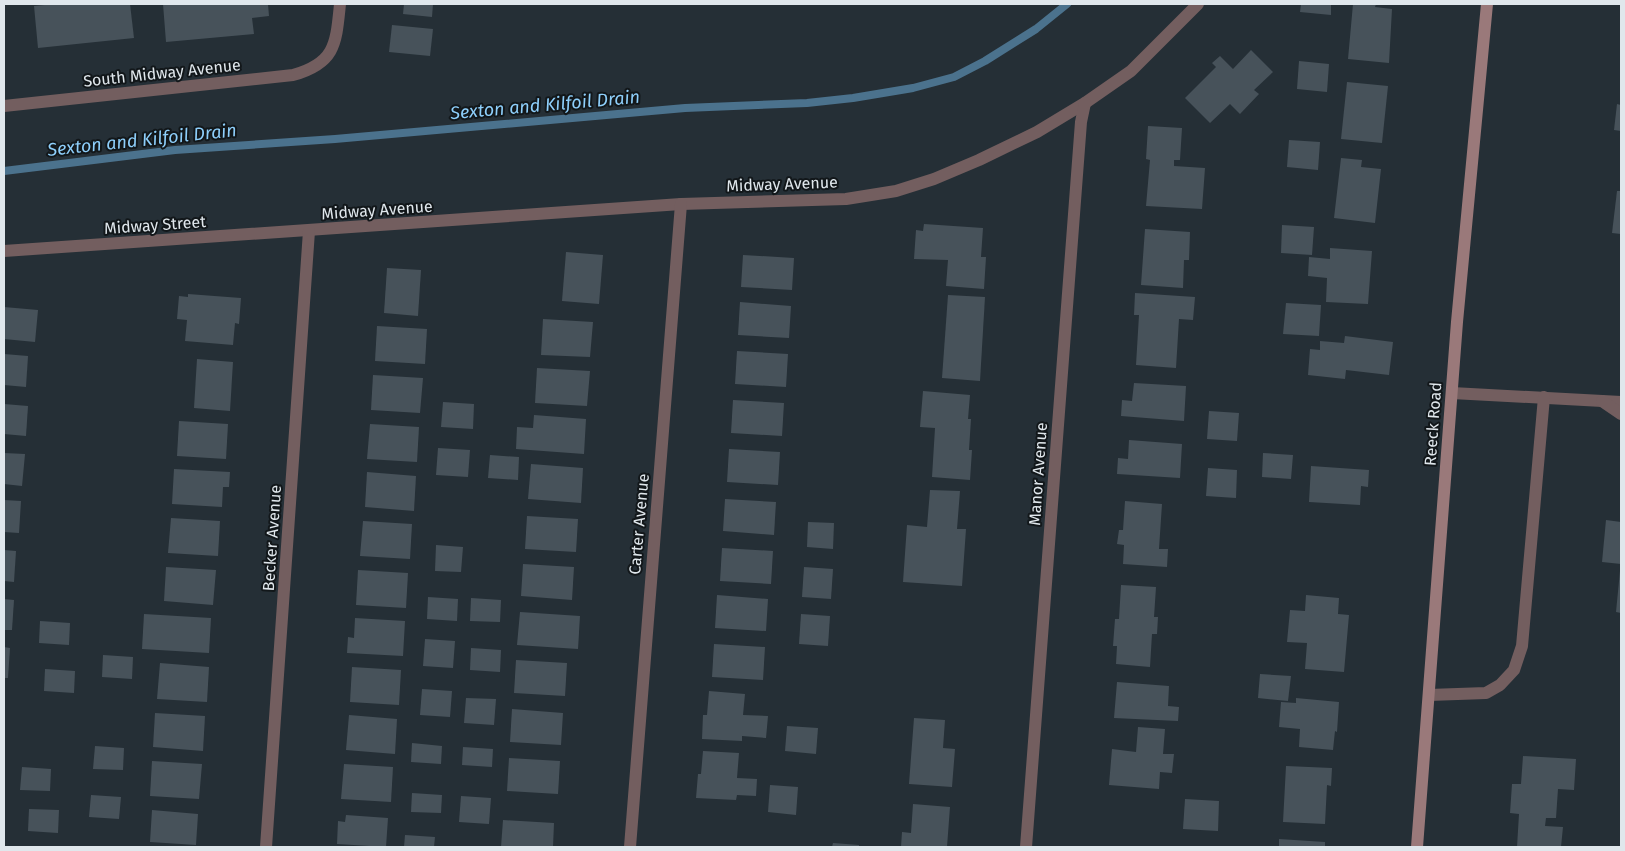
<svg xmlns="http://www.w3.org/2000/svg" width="1625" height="851" font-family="'Fira Sans',sans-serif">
	<rect width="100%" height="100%" fill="#252f36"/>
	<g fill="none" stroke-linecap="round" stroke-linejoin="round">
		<path stroke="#4b728d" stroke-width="8" d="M4,171L175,150L335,139L685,108L807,103L853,98L913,88L954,77L985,61L1036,29L1067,4"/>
	</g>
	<g fill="#47525a">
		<path d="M55,4H130L134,38L38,48L34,6Z"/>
		<path d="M163,4H268L269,16L252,18L254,34L166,42Z"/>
		<path d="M404,4H433L432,17L403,14Z"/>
		<path d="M1301,4H1331V15L1300,12Z"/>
		<path d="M1353,4H1376L1375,7L1392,9L1389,63L1348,59Z"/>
		<path d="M392,25L433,29L430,56L389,52Z"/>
		<path d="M1251,50L1273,72L1254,90L1259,94L1240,114L1230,104L1210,123L1185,98L1216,67L1212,63L1220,56L1233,69Z"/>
		<path d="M1299,61L1329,64L1327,92L1297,89Z"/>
		<path d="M1347,82L1388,86L1382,143L1341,139Z"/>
		<path d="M1617,104L1621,105V131L1614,130Z"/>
		<path d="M1148,126L1182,128L1180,160H1174V166L1205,168L1202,209L1146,206L1150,160L1146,159Z"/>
		<path d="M1289,140L1320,142L1318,170L1287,167Z"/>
		<path d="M1341,158L1362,160L1361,167L1381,169L1375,223L1334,218Z"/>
		<path d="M1617,191H1621V234L1612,233Z"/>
		<path d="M924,224L983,228L981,257H986L984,289L946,286L948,260L914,259L916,230L923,231Z"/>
		<path d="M1282,225L1314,227L1312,255L1281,253Z"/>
		<path d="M1145,229L1190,232L1189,260H1184L1183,288L1141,285Z"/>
		<path d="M1330,248L1372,251L1368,304L1326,302L1327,278L1308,276L1309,257L1330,259Z"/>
		<path d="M566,252L603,255L599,304L562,301Z"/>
		<path d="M743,255L794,258L792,290L741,287Z"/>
		<path d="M387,268L421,270L418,316L384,313Z"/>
		<path d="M1135,293L1195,297L1193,320L1179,319L1176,368L1136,365L1139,315H1134Z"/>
		<path d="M188,294L241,298L239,324L235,323L233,345L185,341L187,320L177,319L179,296L188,297Z"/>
		<path d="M948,295L985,297L980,381L942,378Z"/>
		<path d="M740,302L791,306L789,338L738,335Z"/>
		<path d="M1286,303L1321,305L1319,336L1283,334Z"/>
		<path d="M4,307L38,310L35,342L4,339Z"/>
		<path d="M543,319L593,322L590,357L541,355Z"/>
		<path d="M377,326L427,329L425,364L375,361Z"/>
		<path d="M1345,336L1393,342L1389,375L1346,370L1345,379L1308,375L1310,349L1320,350V341L1344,343Z"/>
		<path d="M737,351L788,354L786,387L735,384Z"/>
		<path d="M4,354L28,356L26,387L4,385Z"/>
		<path d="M197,359L233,362L230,411L194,408Z"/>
		<path d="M537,368L590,371L587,406L535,403Z"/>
		<path d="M373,375L423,378L420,413L371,410Z"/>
		<path d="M1134,383L1186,386L1184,421L1121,416L1122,400L1132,401Z"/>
		<path d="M923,391L970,395L968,419H971L969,450H972L970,480L932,477L935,428L920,427Z"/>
		<path d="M733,400L784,403L782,436L731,433Z"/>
		<path d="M443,402L474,404L473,429L441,427Z"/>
		<path d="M4,404L28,406L26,436L4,434Z"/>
		<path d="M1209,411L1239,413L1237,441L1207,439Z"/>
		<path d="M534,415L586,419L584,454L516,449L517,427L533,428Z"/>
		<path d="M179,421L228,424L226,459L177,456Z"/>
		<path d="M370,424L419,427L417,462L367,459Z"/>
		<path d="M1129,440L1182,444L1180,478L1117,474L1118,458L1128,459Z"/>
		<path d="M438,448L470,450L468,477L436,475Z"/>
		<path d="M729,449L780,452L778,485L727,482Z"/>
		<path d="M4,453L25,454L22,486L4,484Z"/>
		<path d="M1263,453L1293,455L1291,479L1262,477Z"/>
		<path d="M490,455L519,457L518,480L488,478Z"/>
		<path d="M531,464L583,468L581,503L528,499Z"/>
		<path d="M1311,466L1369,470L1368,487L1361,486L1360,505L1309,502Z"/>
		<path d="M1208,468L1237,470L1236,498L1206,496Z"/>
		<path d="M174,469L230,472L229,487H223L222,507L172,504Z"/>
		<path d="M367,472L416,476L414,511L365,507Z"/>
		<path d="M930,490L960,491L957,529H966L962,586L903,582L907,525L927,527Z"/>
		<path d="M725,499L776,502L774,535L723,531Z"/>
		<path d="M4,500L21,501L19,533L4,532Z"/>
		<path d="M1125,501L1162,504L1159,549H1168L1167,567L1123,564L1124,545L1117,544L1119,530H1123Z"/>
		<path d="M527,516L578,519L576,552L525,549Z"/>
		<path d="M171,518L220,521L218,556L168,553Z"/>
		<path d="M1606,520L1621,522V564L1602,562Z"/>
		<path d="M363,521L412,524L410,559L360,556Z"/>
		<path d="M808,522L834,523L833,549L807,547Z"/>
		<path d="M436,545L463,547L461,572L435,571Z"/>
		<path d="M722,548L773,551L771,584L720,581Z"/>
		<path d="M4,550L16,551L14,582L4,581Z"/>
		<path d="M523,564L574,567L572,600L521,596Z"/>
		<path d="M166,567L216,570L213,605L164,601Z"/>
		<path d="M804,567L833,569L831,599L802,597Z"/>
		<path d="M358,570L408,573L406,608L356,605Z"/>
		<path d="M1620,571H1621V613L1616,612Z"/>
		<path d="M1121,585L1156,587L1154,617H1158L1157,634H1152L1150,667L1116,664L1117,646H1113L1115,619H1119Z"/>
		<path d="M717,595L768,599L766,631L715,628Z"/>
		<path d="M1306,595L1339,598L1338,614L1349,615L1344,672L1305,669L1307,643L1287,642L1290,610L1305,611Z"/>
		<path d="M428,597L458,599L457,621L427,619Z"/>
		<path d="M471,598L501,600L500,622L470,621Z"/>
		<path d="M4,599L14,600L12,630H4Z"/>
		<path d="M520,612L580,616L578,649L517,645Z"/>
		<path d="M144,614L211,618L209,653L142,649Z"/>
		<path d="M801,614L830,616L828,646L799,644Z"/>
		<path d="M355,618L405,621L403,656L347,653L348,637L354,638Z"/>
		<path d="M40,621L70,623L69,645L39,643Z"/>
		<path d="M425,639L455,641L453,668L423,666Z"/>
		<path d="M714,644L765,647L763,680L712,677Z"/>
		<path d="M4,647L10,648L8,678H4Z"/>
		<path d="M471,648L501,650L500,672L470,670Z"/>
		<path d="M103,655L133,657L132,679L102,677Z"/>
		<path d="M516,660L567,663L565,696L514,693Z"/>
		<path d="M160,663L209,667L207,702L157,699Z"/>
		<path d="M352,667L401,670L399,705L350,702Z"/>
		<path d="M45,669L75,671L74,693L44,691Z"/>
		<path d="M1260,674L1291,676L1288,701L1258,698Z"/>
		<path d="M1117,682L1169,686L1168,706L1179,707L1178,721L1114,718Z"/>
		<path d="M422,689L452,691L450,717L420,715Z"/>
		<path d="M709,691L745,694L743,715L768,716L766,738L742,736V741L702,739L703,715H707Z"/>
		<path d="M466,698L496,699L494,725L464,723Z"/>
		<path d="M1296,698L1339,702L1337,732L1335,731L1333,750L1299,747L1300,729L1279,727L1281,702L1296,703Z"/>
		<path d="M512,709L563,713L561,745L510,742Z"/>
		<path d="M155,713L205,716L203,751L153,747Z"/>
		<path d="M349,715L397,719L395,754L346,750Z"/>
		<path d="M914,718L945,720L943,748L955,749L952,787L909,784Z"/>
		<path d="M787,726L818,728L816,754L785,751Z"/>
		<path d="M1138,727L1165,729L1163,754H1174L1172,773L1160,772L1159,789L1109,785L1112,749L1136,752Z"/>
		<path d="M412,743L442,746L441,764L411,762Z"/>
		<path d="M95,746L124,748L123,770L93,769Z"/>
		<path d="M463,747L493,749L492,767L462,765Z"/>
		<path d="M703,751L739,753L737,778L757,779L756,796L737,795L736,800L696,798L698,774H701Z"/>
		<path d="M1523,756L1576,759L1574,790L1558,789L1556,818H1546L1545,826L1563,827L1561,847H1517L1519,814L1510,813L1512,784H1521Z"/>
		<path d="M509,758L560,761L558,794L507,791Z"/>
		<path d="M152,761L202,764L199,799L150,796Z"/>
		<path d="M344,764L393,767L391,802L341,799Z"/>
		<path d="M1286,766L1332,768L1331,786L1327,785L1325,824L1283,822Z"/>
		<path d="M22,767L51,769L50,791L20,790Z"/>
		<path d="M770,785L798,787L796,815L768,812Z"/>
		<path d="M412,793L442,795L441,813L411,812Z"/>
		<path d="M91,795L121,797L119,819L89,817Z"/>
		<path d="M461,796L491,798L489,824L459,822Z"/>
		<path d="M1185,799L1219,801L1218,831L1183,829Z"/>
		<path d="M913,804L950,807L947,847H901L902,832L911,833Z"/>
		<path d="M29,809L59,810L58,833L28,831Z"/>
		<path d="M152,810L198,814L196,845L150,842Z"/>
		<path d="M346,815L388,818L386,847L337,844L338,821L345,822Z"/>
		<path d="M503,820L554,823L553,847H501Z"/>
		<path d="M405,835L435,837L434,847H404Z"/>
		<path d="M1279,839L1325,842V847H1279Z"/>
		<path d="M833,843L859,845V847H832Z"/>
	</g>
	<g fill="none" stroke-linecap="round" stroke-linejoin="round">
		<g stroke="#735e5f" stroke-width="12">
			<path d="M1452,393L1621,402"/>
			<path d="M1602,401L1621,414"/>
			<path d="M1429,695L1486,693L1500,685L1514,670L1522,646L1544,397"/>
		</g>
		<g stroke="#735e5f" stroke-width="12">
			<path d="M4,106L293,75C336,63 336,43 340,4"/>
			<path d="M4,251L681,204L846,199L896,191L934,179L979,160L1037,132L1085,103L1131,71L1198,4"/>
			<path d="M266,847L309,231"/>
			<path d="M630,847L681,204"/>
			<path d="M1026,847L1081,122L1085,103"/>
		</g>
		<path stroke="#9a797a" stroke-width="12" d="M1417,847L1457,322L1487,4"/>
	</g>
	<g text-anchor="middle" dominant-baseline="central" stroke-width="4" stroke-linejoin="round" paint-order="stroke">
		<g font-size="16" fill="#e0e7ec" stroke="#12171a">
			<text transform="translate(162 73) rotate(-6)">South Midway Avenue</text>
			<text transform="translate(782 184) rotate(-2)">Midway Avenue</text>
			<text transform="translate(377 210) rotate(-4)">Midway Avenue</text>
			<text transform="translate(155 225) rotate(-4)">Midway Street</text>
			<text transform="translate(1433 424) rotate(-86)">Reeck Road</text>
			<text transform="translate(1038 474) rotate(-86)">Manor Avenue</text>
			<text transform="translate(639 524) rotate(-85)">Carter Avenue</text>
			<text transform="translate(272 538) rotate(-86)">Becker Avenue</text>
		</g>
		<g font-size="18" font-style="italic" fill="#8ecffb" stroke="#12171a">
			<text transform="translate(545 105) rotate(-5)">Sexton and Kilfoil Drain</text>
			<text transform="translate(142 140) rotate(-6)">Sexton and Kilfoil Drain</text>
		</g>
	</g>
	<rect width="1625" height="851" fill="none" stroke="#e0e7ec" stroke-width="10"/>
</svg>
